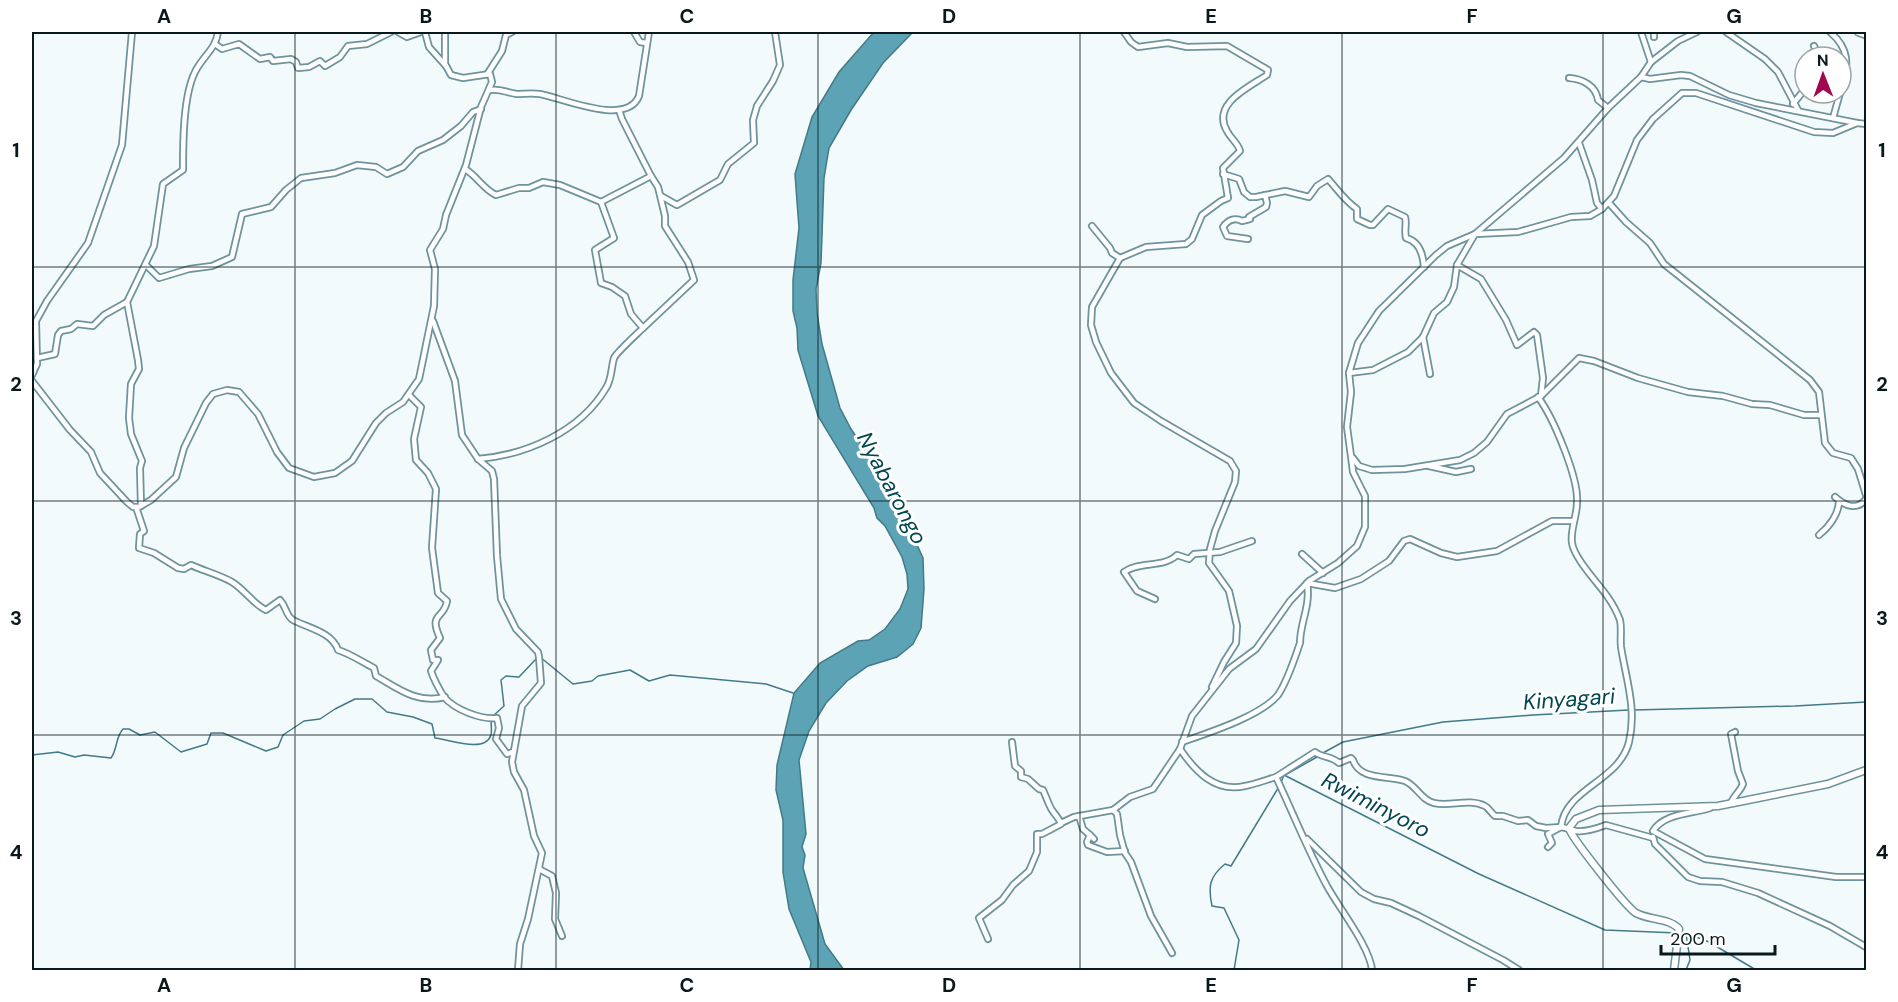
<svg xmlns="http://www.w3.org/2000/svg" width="1898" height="1002" font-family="'DM Sans',sans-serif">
	<rect width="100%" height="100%" fill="#f2fafc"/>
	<path fill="#5ca4b5" stroke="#437a87" stroke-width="1.5" d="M874,32H913L883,63L851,110L829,148L824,178L821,263L816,289L817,313L822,344L840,408L851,429L874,463L903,514L923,558L924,589L921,628L913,644L897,657L868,666L847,681L826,703L809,731L799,760L806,834L802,847L805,855L803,868L825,944L844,970H810L811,962L789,909L783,872V820L776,790L777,765L794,693L820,663L858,641L869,640L885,629L900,609L908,589L907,574L902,557L885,526L877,518L874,508L818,416L798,350L797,328L793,311V280L799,228L795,174L812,117L839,72Z"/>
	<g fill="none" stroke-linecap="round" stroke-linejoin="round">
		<g stroke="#437a87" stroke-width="1.5">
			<path d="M540,657L573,684L592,681L598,676L630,670L649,681L670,675L766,684L793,693"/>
			<path d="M1634,710L1795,706L1866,702"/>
			<path d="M493,716L504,706L501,680L506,676L519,677L536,659"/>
			<path d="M1321,754L1343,742L1443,722L1533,715L1629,710"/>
			<path d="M32,755L58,752L75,757L84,755L111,758C118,748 115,738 123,729H129L140,735L155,732L181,752L207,744L211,733H223L266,751L278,747L283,735L304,721L320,719L335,709L355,699H372L387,712L413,717L432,724L435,738C448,739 485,754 491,735C492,731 491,724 491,720"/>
			<path d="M1285,775L1317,757"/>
			<path d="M1234,970L1239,940L1224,908L1212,906C1208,887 1209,877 1225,864L1231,866L1280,785L1284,775L1479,874L1605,930L1677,933"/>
			<path d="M1686,970L1690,960L1686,933L1709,942L1756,970"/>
		</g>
		<g stroke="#6e939c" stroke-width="8">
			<g id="minor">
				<path d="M398,32L407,37L421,32"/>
				<path d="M425,32L429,47L446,66"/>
				<path d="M634,32L640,42L646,43"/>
				<path d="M1124,32L1131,42L1138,47L1168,43L1187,47L1227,46L1268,70L1267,75C1249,87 1211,104 1227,131C1231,139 1238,143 1240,151L1223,168L1228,198L1221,201L1202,215L1192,239L1186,244L1146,247L1120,258L1092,307L1091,325L1096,342L1111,373L1134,403L1161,421L1230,461L1236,471L1235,482L1215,531L1210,549L1209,563L1229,591L1237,626L1236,643L1224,662L1212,687"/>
				<path d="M1641,32L1651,62"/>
				<path d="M1654,32V37"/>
				<path d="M1726,32L1765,59L1778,72L1798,110"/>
				<path d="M1830,32C1850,49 1849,65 1841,90"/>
				<path d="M215,44L222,49L239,44L260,59L270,57L273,61L291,59L296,62L298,68L309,67L320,61L325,66L340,57L348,46L367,44L391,32"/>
				<path d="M1814,46L1819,57"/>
				<path d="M488,73L502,51L506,35L512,32"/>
				<path d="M1641,77L1650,79L1681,75L1690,76L1729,95L1756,103L1857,123L1866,124"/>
				<path d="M1569,78C1583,79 1596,86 1598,100L1608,108"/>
				<path d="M490,90C500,88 507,93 517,94C524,94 532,93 540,94C562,98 627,127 639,96L649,32"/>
				<path d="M1793,104L1805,89"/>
				<path d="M1833,118L1840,93"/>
				<path d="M1579,143L1592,180L1597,203L1602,209"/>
				<path d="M465,169C477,176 483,189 496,195L519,188H529L543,182L560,185L601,202"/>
				<path d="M1223,174L1239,179L1244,192L1250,197H1256L1285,191L1309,197L1317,186L1328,179C1338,190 1345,201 1357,209V219L1370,225H1373L1388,209L1405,217C1407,223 1404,230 1406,238C1418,241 1423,253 1424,267"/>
				<path d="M661,196L677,205L720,180L728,164L754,143L753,120L757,106L773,81L780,65L775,32"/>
				<path d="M1609,203L1626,222L1650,243L1664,264L1810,380L1819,392L1825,443L1833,453L1851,458L1858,469L1866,495"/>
				<path d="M1092,226L1110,248L1112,253L1120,258"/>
				<path d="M1248,239L1227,236L1223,227C1228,220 1235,217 1242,221L1250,219L1249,217L1266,207L1267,203L1265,195"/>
				<path d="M146,265L159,278L189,269L212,266L232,257L242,214L271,207L286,190L301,178L335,173L357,165L376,167L387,174L403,167L418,151L443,140L461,126L473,112L481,109"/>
				<path d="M1457,265L1481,279L1506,320L1517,345L1534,332L1537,335L1543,378L1541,396"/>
				<path d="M433,321L455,381L462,435L478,459L492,471L494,479L497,556L501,599L516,629L538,652L539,657L541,683L522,706L512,762L514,772L524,790L534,836L542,853L528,919L520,944L518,970"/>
				<path d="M643,328L694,280L688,262L665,226V216L658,187L651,176"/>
				<path d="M1423,337L1430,374"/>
				<path d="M37,358L55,354L58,335L61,331L71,329L77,324L93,326L104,315L127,302"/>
				<path d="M1349,373L1373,370L1408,352L1423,337L1434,313L1447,302L1454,287L1457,265L1475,234L1518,232L1571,217L1590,216L1602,209L1614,196L1637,140L1653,119L1682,93H1696L1814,132L1833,133L1857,123"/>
				<path d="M32,375L37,364L36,321L47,301L88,243L122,145L132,32"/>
				<path d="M32,381L70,430L91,452L100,473L127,502L133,507H139L151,500L176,477L184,448L206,403L213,394L227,390L239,392L258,414L277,452L289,468L314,477L335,473L352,461L376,423L386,413L403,402L419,379L434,306L435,269L430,250L443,229L446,215L466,165L481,107L492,82L490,74L463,78L451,75L445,64V32"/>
				<path d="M409,395L421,407L414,439L416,460L428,473L436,489L432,548L438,593L447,601C444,620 428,612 440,638L431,650L433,660H438L431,671C434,680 439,689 444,697C455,710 482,720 497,718L499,728L496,739L507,754L513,752"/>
				<path d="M1538,397C1553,417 1579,478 1577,503C1577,516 1570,530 1572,543C1574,558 1598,583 1607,596C1612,603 1617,612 1620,620C1622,629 1620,638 1621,647C1626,679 1637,709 1629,742C1619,782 1565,788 1561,827C1567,828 1571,830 1576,831C1585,832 1598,828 1606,825L1653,838"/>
				<path d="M1353,458L1359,466L1372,470L1405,469L1460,460L1474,453L1487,442L1507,414L1541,396L1579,358L1594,361L1638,378L1688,392L1723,396L1752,404L1770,405L1804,415H1821"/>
				<path d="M478,459C526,455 580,432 606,388C612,379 611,368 614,358C617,352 637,334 643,328L631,314L625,296L612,287L601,283L595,250L614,238L601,202L651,176L622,119L619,110"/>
				<path d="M1429,466L1456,472L1471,469"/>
				<path d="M1835,497C1845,506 1857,511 1866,499"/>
				<path d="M141,506L140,468L142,461L131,434L129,418L131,384L139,369L138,360L127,302L154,246L163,184L183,170C183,144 183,96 195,72C202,57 216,49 218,32"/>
				<path d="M136,507L144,531L140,534L139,548L154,553L178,568L184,569L191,565C204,571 220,575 232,582C245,590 253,604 266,610L280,600C286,606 286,616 293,620C308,628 332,632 338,650C351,654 362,662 374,668L376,676C399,689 417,704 445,697"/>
				<path d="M1819,535C1829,527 1839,514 1839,501"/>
				<path d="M1302,554L1323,573"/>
				<path d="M1155,599L1137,591L1124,572C1139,561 1164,568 1177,555L1189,559L1194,554L1220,552L1252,541"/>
				<path d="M1182,742C1208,733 1261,716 1278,695C1288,680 1294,660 1300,643C1300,622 1311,606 1307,583L1335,588L1361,579L1389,561L1404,541L1410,539L1441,553L1457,557L1497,551L1552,521H1574"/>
				<path d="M1180,749C1195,771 1215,793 1245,786C1255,784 1266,780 1276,777C1293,813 1308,851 1327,886C1339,908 1370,947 1372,970"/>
				<path d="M1276,777L1315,752C1322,758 1330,755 1339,763L1351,758L1353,760C1360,781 1388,775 1405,781C1417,786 1421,800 1434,803C1450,807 1469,798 1485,806C1489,808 1491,813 1495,816H1503L1518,821L1528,820L1536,826L1546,828L1561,827"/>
				<path d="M1731,803C1734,795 1740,792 1743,784L1738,771L1731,734L1735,732"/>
				<path d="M1710,808C1692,814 1664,813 1653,831L1705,859L1836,877H1866"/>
				<path d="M1113,810L1117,814L1120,835L1125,853L1131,862L1151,916L1172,953"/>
				<path d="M1079,816L1083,829L1090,835"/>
				<path d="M1061,823L1074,817L1113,810L1130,797L1153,789L1180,749L1192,716L1229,669L1256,649L1290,601L1309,581L1338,563L1357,546L1365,527V496L1353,472L1351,456L1347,427L1351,392L1349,373L1358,343L1379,311L1436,255L1447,246L1475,234L1564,158L1608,108L1641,77L1651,62L1678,41L1697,32"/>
				<path d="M1653,837L1655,844L1688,877L1700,881L1722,882L1758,893L1830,926L1866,947"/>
				<path d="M1094,839L1090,835L1087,842L1088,845L1107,852L1125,851"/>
				<path d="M1307,839L1361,892L1374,899L1391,903L1419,916L1503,960L1519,970"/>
				<path d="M1548,847L1552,843L1548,834L1561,827"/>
				<path d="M539,869L552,876L556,893L555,919L562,936"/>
				<path d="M988,939L979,918L1002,900L1013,885L1029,871L1037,852V834H1042L1061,824C1059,818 1056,816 1052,810C1050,808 1045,794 1043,790L1039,789L1028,779L1021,777V771L1015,766L1012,742"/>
			</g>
		</g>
		<g stroke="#6e939c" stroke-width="9">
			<g id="major">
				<path d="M1858,32L1866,35"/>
				<path d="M1674,970L1679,929C1670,918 1648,920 1636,913C1626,907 1571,837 1569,828L1576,819L1599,810L1718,806L1828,784L1866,770"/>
			</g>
		</g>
		<use href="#minor" stroke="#fff" stroke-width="4.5"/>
		<use href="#major" stroke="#fff" stroke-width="6"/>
	</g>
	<path fill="none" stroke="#09181b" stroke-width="1.5" stroke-opacity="0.55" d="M295,32V970M556,32V970M818,32V970M1080,32V970M1342,32V970M1603,32V970M32,267H1866M32,501H1866M32,735H1866"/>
	<g text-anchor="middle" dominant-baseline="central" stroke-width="6" stroke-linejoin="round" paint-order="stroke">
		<g font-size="22" font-style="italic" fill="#004652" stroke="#fff">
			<text transform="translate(892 488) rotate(62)">Nyabarongo</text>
			<text transform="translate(1569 699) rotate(-4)">Kinyagari</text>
			<text transform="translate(1376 805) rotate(27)">Rwiminyoro</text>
		</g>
	</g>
	<rect width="1898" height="1002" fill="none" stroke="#ffffff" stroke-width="66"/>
	<g transform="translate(1823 75) rotate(359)"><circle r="28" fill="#ffffff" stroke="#9da3a4" stroke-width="1.5"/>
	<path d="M0-4.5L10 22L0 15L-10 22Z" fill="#a0094c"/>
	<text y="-9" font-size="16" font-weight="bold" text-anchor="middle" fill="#09181b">N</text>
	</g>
	<path d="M1661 945v9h114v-9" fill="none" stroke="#09181b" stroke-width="3"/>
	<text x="1670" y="945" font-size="18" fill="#09181b" stroke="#ffffff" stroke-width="4.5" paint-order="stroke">200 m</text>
	<rect x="33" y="33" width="1832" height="936" fill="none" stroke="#09181b" stroke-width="2"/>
	<g font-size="20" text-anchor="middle" font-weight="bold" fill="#09181b">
		<text x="164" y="23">A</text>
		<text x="426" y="23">B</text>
		<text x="687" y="23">C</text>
		<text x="949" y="23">D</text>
		<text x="1211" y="23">E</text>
		<text x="1472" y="23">F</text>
		<text x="1734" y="23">G</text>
		<text x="16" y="157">1</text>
		<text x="1882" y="157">1</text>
		<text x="16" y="391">2</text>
		<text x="1882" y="391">2</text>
		<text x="16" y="625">3</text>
		<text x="1882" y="625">3</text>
		<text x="16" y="859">4</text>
		<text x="1882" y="859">4</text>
		<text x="164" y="992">A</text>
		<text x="426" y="992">B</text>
		<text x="687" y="992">C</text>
		<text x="949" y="992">D</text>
		<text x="1211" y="992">E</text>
		<text x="1472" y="992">F</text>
		<text x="1734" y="992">G</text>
	</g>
</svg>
